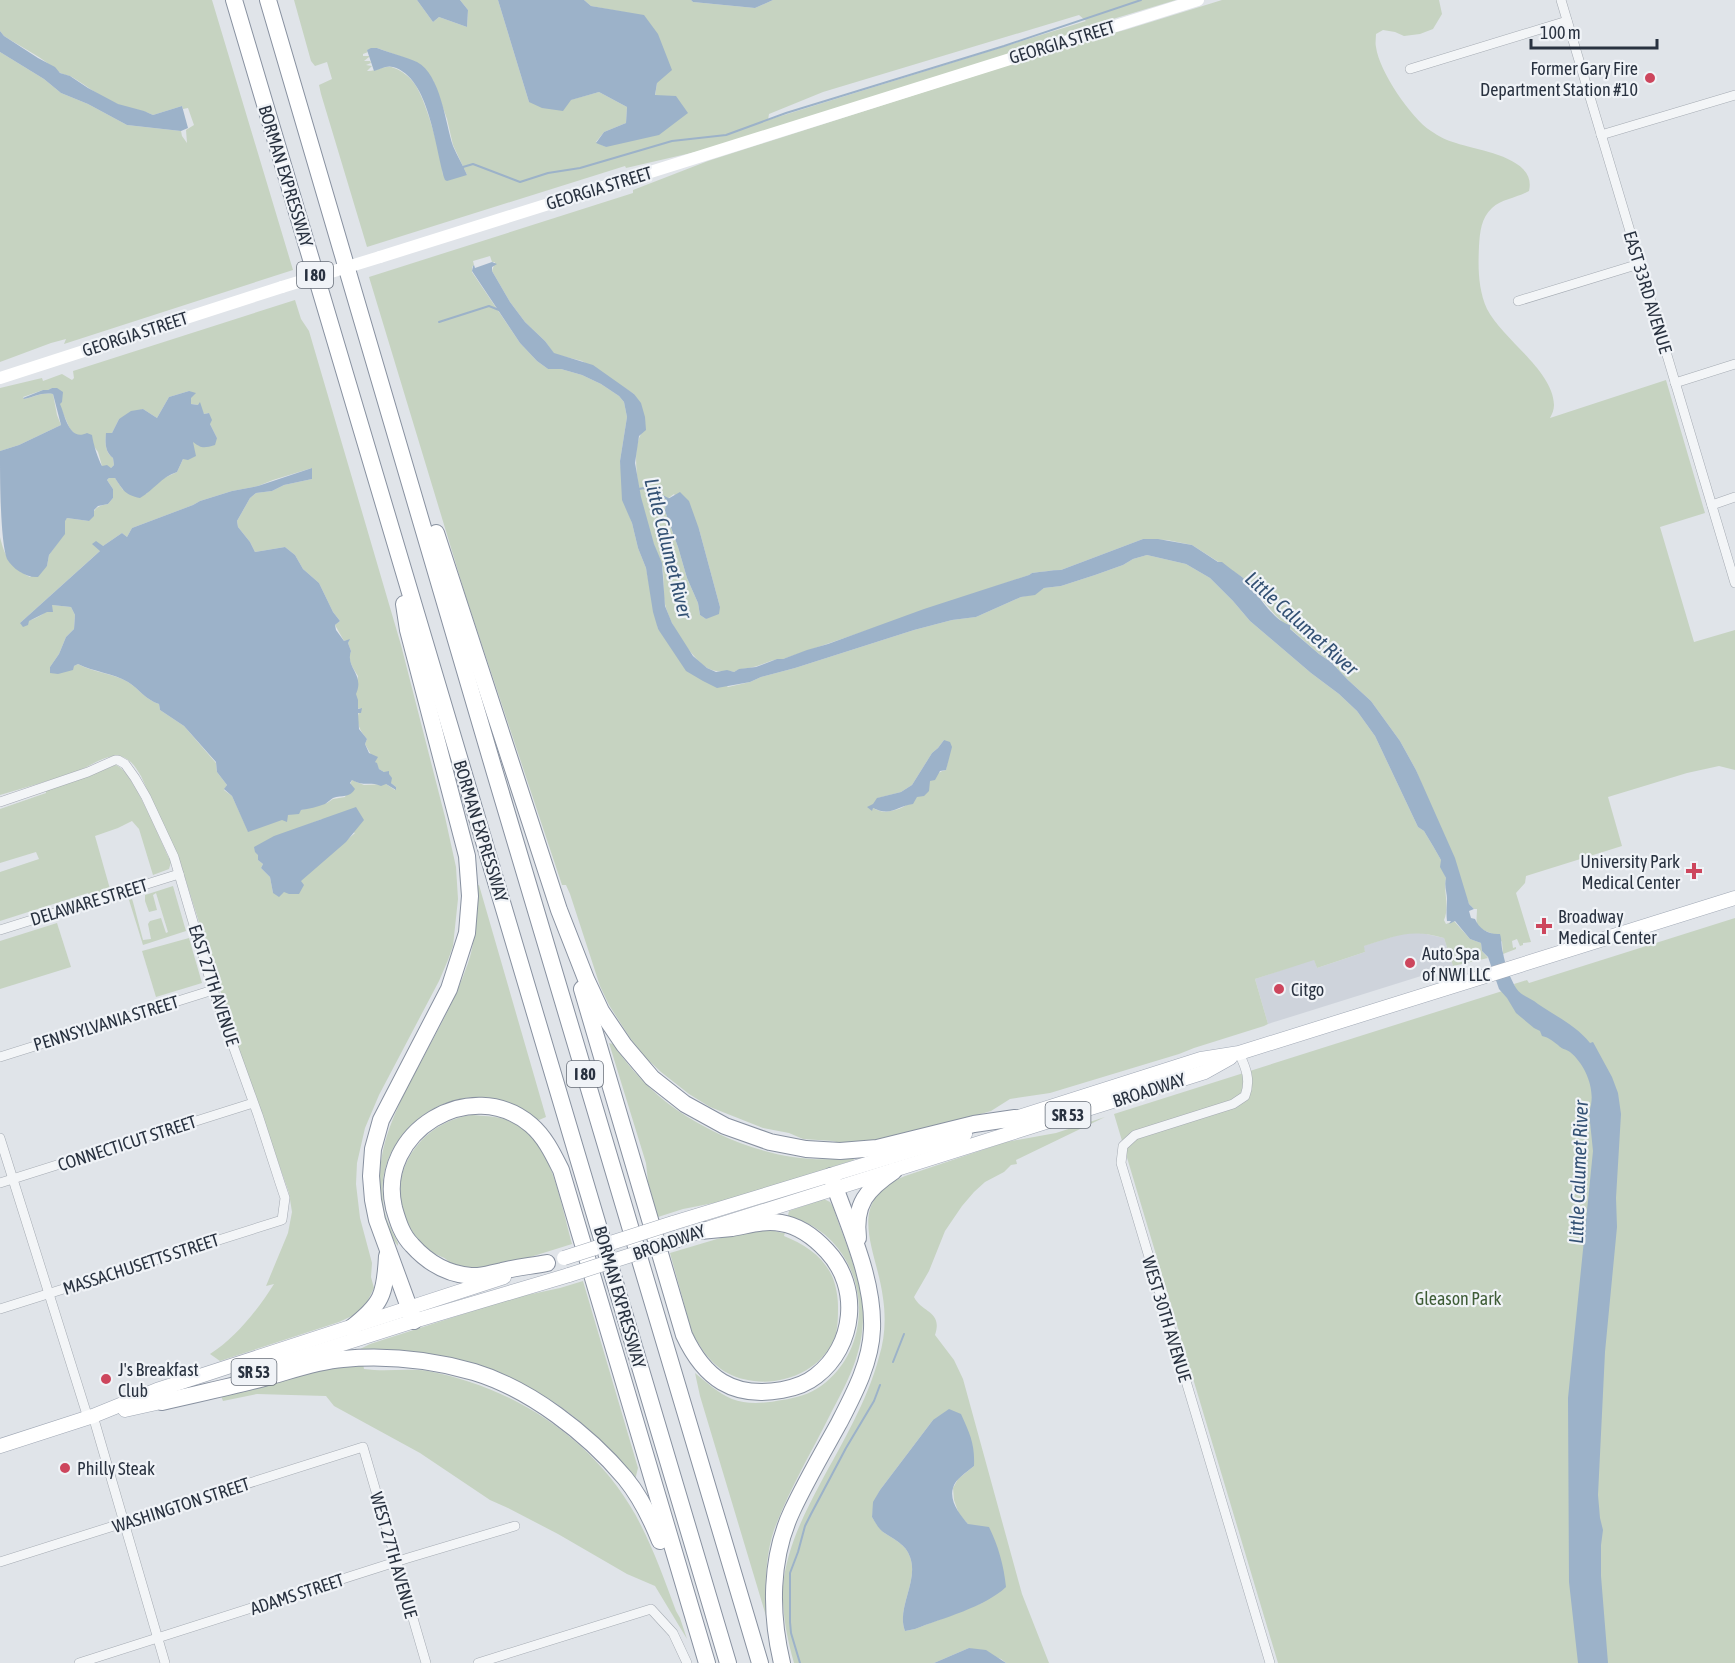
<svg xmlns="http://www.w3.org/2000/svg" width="1735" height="1663" font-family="'Asap Condensed',sans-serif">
	<rect width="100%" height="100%" fill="#e0e4e9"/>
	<path fill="#ced3db" d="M1417,932L1444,938L1453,966L1268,1024L1255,979L1314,959L1317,968L1365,952L1363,946L1401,934Z"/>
	<g fill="#c6d3c1" fill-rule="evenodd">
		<path d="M0,0H212L293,270L64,344L66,339L51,343L0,362V52L44,79L61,93L88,104L127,125L181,131L182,136L187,143L186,130L194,125L188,108L183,109L182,106L153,115C141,109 128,109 117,104C100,97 87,86 72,77C68,75 63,75 59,72C43,58 23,48 4,36L0,31Z"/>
		<path d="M294,0H417L433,22L439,17L467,27L468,10L460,0H498L529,102L570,100L599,92L627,107L626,123L604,132L596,142L606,147L655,96L657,83L644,16L591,6L584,0H691L693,2L755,8L773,0H1176L1093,25L1094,26L1071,35L704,150L626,168L625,166L367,247L321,94L319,85L332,79L327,62L315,66L311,61ZM1079,15L1086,21L768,120L769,114L823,92ZM377,48L416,62L433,80L447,119L453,145L467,175H443C441,154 427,104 416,86C411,78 403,71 394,68C385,64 377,72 367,71L372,66L366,65L371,63L370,61H364L369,57V56H363V54L368,52L367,50Z"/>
		<path d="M1222,0H1439L1442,14L1433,29L1420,34L1404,36L1395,32L1383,30L1376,34C1376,38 1375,43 1376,47C1379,71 1411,118 1431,131C1438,136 1448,141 1456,143C1479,151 1537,157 1529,191C1517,198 1502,199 1492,208C1481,218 1480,232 1479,246C1478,267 1478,289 1487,309C1503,340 1553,370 1554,405C1554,410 1552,414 1550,418L1666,380L1705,513L1660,527L1694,642L1735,630V770L1719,766L1687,773L1608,797L1622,846L1526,876L1525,883L1516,893L1531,942L1523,943V945L1520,946L1517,939L1512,941L1513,948L1516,947V949L1503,954L1502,942C1502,941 1495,935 1495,935C1489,932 1480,930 1477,924C1476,921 1477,913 1477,909H1474L1469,904L1416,770L1400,741L1371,701L1348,680L1331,662L1319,654L1277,617L1242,577L1192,545L1167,540L1143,539L1061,570C1051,570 1042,572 1032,573L1029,575L783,659C773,658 763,665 753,667C746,669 740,668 734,672C727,670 722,672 716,671C707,670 699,662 694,656C682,643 671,624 666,608C661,593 666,577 661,562C659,557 656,551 654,545C645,521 625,449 644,430L634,394L582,361L554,354L545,341L525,322L510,302L492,271L495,262H492L490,256L473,261L474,265L472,267V272L520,343L537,361L548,369H561L582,375L601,384L619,396L624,402L627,417L620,461L628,512L632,523L638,548L646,568L658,629L728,687L750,682L761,677L795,668L914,630L952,620L976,617L1021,597L1035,594L1044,588L1061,586L1095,575L1123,565L1133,559L1147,555L1186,564L1210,578L1233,601L1250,621L1311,673L1339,694L1357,711L1375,736L1418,827L1424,831L1433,846L1441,860V867L1446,878C1443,892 1450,906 1444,920L1446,924L1454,921L1470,939L1481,943L1482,951L1488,958L1453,966L1444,938C1410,928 1396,936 1364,946L1365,952L1317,968L1314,960L1255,979L1268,1024L1264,1026L1194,1048L1179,1054L1050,1093L1010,1099L991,1111L899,1138L843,1144L833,1141L803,1139L789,1133L763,1128L710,1107L689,1094L661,1072L644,1056L630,1038L609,1005L600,986L570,894L566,885H562L465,594L369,277L633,193V190L708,161L1087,40L1125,30ZM674,494L699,529L720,607L706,619L700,615L698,603L687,578L678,547L665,511L666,500ZM944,740L948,760L946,770C925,774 919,805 895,810C885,812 883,813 873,808L878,798L901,792L912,785L932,753L938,748Z"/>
		<path d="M295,300L301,319L309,331L401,645L445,817L456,867L458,899L453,946L448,960L439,981L379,1095L365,1128L357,1163L356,1184L360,1218L372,1263L371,1277L374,1288L366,1304L362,1308L352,1316L339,1322L220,1361L210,1354C235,1339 259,1308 274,1284L266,1286L288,1233L292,1212L289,1193L242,1059L181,865L141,776C135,766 129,756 116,756C103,756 89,767 77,771C52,780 26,787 0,795V537C5,558 11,567 30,577L47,566L49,555L64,534L65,520L67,518L89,521C94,509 96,506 108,504L113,498V489L107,480L109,478H115L123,490L146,494L160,480L177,472L192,440L217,438L210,424L209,413L204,414L198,405L191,404L189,391L169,397L157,418L143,409L119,419L112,433L106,434C105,443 105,452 113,458L114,465L111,468L102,466L98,452L93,445L82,436L76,435L70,429L52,388L48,390H43L23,397L24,399C35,397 42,392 53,394L57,415L61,425L19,445L0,451V388L42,378L43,381L62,374L72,380L74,378L73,371ZM312,468V479L284,485L272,491L256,493L250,498L237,521L238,527L250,542L255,552L285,547L295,555L303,569L319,583L333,612L340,621L335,625L344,641L349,640L348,643L351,651C347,660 353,668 358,676L355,694L357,709L361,708C354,720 359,730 367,739L365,744L379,769L384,772L391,783L396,787L395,790L386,784L364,785L352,780L345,797L333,799L327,803L301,810L248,831L232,796L224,790L227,785L217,772L216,763L184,726L160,710L159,704C146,700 139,689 128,682C113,673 94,673 78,664L74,666L50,667L59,654L66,637L74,629L75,615L71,607L52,605C44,616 33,620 20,623L101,550L103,546L122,533L127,537L132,528L193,505L200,501L232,491L258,486L273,480ZM322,819L355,833L300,881L284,891L273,893L270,877L261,868L263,864L258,860V855L302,827Z"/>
		<path d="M116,765C132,770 160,839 169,858L171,862L169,869L153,875L139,829L132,821L118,828L95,836L110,889L90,896L88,893L0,921V872L39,859L36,852L0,863V809L46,793V791Z"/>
		<path d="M479,885L546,1117L539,1120C519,1111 503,1097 480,1097C425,1097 377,1144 383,1201C384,1217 391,1229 398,1243V1246C389,1235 386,1222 383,1208C371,1153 396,1109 421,1062C438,1030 456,998 468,963C477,939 475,911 476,886Z"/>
		<path d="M173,886L186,931L143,945L129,900L132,899L133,902L143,940L151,939L148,924L150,921L161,918L166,933L168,932L156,893L153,895L157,910L149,912L145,901V895Z"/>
		<path d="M1735,918V1663H1278L1114,1114L1515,987L1514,984L1527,980L1529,983Z"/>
		<path d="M57,923L71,967L0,989V941Z"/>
		<path d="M189,938L202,983L156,997L142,951Z"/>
		<path d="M609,1043L613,1044C630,1069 652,1093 677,1110C727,1144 793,1167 853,1157L854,1160L724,1201L683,1209L658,1217L648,1182L646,1163Z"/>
		<path d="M472,1115C483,1116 494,1116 504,1119C516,1123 531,1133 538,1143C555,1168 564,1215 572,1244L495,1268L475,1270L459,1265L457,1269C453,1266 451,1264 447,1260C444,1257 439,1256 435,1254C426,1249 418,1240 412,1231C380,1181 417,1122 472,1115Z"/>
		<path d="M1105,1117L1016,1160L1017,1164L1011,1165L1004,1172L985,1182L974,1192L962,1206L945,1231L929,1271L914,1297C922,1313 943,1311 935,1335L954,1360L963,1379L1022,1594L1049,1663H1006L1001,1659L969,1648L934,1663H794C787,1638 782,1613 783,1587C786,1550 803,1516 820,1484C842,1443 867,1402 879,1357C885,1338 886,1318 883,1298C877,1249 843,1202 905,1176L1006,1142L1056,1133ZM933,1420L974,1466L958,1479L953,1488L954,1500L959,1514L968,1524L982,1603L915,1629L905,1631C896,1608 919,1581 910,1557C906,1544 893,1539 883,1532C879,1528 875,1522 872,1517L874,1502L880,1490Z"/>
		<path d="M824,1199L830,1202L833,1207C843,1237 863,1282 863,1312C864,1352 848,1381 830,1415C811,1453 789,1490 774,1530C765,1557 765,1588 766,1616L700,1396L695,1373C706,1382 718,1393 732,1399C747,1405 767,1403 782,1400C796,1398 810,1394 821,1386C880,1343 868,1247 800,1220L797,1222L787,1220L789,1211Z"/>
		<path d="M761,1228L783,1233L786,1229L784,1236C804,1244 823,1256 832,1276C836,1285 838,1297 838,1307C838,1317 838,1330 834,1339C821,1370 785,1385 754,1381C727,1378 710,1364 697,1341C691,1332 689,1321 686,1311C681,1292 675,1272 670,1253L717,1239Z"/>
		<path d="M583,1281L638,1468L635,1480C619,1462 604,1442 585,1426C535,1381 460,1352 392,1350C380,1349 368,1350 356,1351L370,1344L513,1298L560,1288Z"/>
		<path d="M363,1364L364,1369C386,1372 406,1368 428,1371C513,1387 592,1438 635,1514C652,1545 664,1578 676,1611L680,1618L687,1639L655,1586L627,1574L558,1534L508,1508L490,1500L420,1453L334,1406L326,1396L257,1394L223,1401L221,1396L333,1367H356Z"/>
	</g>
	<g fill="#9cb2c9">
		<path d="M417,0H460L468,10L467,27L439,17L433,22Z"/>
		<path d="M498,0H584L591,6L644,15L658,34L672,70L657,83L655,95L676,96L688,113L659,135L606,147L596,143L604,132L626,123L627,107L599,92L571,100L563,111L542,108L529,102Z"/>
		<path d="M691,0H773L755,8L693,2Z"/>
		<path d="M0,31L4,36L38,58L55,67L60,73L70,76L88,88L118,104L144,111L153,115L182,106L188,128L181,131L127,125L88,104L61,93L44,79L0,52Z"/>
		<path d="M371,48H377C389,53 407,57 417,62C441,75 445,122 453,146C457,156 463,165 467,175L447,181L445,180C435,150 430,77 393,67C387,65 380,69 374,71L367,50Z"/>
		<path d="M492,262L497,264L492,267V271L510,302L525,322L545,341L554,353L593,365L634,394L641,403L645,417L646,430L639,436L635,463L641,497L654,544L662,563L665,606L672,623L693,656L707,668L716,672L727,670L734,672L739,669L756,667L777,659H783L807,650L828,644L924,609L1029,575L1032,573C1042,572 1051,570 1061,570L1143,539H1158L1192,545L1218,562H1222C1228,567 1235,572 1242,577C1255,589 1272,621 1290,625V629L1319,654L1331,662L1348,680L1371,701L1400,741L1416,770L1455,858L1469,904L1474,909L1469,911L1471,918L1475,919C1479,929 1489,935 1500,934C1502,941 1501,946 1503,953C1505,964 1510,978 1516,988C1522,997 1530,997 1538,1004C1555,1016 1576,1025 1590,1043L1593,1042L1612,1077L1618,1093L1621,1114L1616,1198L1617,1227L1605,1352L1598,1495L1600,1518L1603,1530L1601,1545V1576L1608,1663H1578L1569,1582L1568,1398L1593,1151L1589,1112C1597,1092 1586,1065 1570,1052C1566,1049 1561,1049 1558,1045C1551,1040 1550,1038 1542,1036L1540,1031L1534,1028L1516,1013L1507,998L1499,989L1488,957L1482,951L1481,943L1470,939L1455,921L1449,924L1451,921H1447C1446,913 1447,907 1447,899C1447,892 1444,886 1446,878L1440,867L1441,860L1433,846L1424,831L1418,827L1375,736L1357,711L1339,694L1311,673L1250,621L1233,601L1210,578L1186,564L1147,555L1133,559L1123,565L1095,575L1061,586L1044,588L1035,595L1021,597L976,617L952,620L914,630L795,668L761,677L750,682L717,688L703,681L686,671L658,629L653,612L646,568L638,548L632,523L622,500L620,461L627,417L624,402L619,396L601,384L582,375L561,369H548L537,361L520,343L472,271L473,266L474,265L475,268Z"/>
		<path d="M52,388H57L63,392L62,402L60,404C65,415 69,442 87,433L92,435C93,443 98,459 102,466L107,465L111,468L114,465L113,458C105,452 105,443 106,433H112L119,419L131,411L143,409L157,418L169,397L189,391L196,393L191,398V404L198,405L200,402L204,414L209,413L212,420L210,424L217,438L215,445C204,448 202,449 193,442L196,456L188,460L183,459L177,472C161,477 154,490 140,498C125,495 123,490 115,478H109L107,480L113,489V498L108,504L98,506L94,510V516L89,521L67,518L65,521V534L49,555L47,566L38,577C26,578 13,569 7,559C0,541 0,474 0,451L19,445L61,425L53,394C42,392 34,397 24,399L23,398L43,390H48Z"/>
		<path d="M312,468V479L284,485L272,491L256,493L250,498L237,521L238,527L250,542L255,552L285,547L295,555L303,569L319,583L333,612L340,621L335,625L336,630L344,641L350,639L348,643L351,651C345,668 365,674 356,694L358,700V709L362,708L361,713H358L359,729L367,739L365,744L369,753L378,757L375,762L377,763L379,769L384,772L389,771V774L392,778L391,783L396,787V790L386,784L381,786C369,781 365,787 352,780L350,783L355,789C350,798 342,795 333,798C330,800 328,802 325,804C317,807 309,809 301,810L299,814L288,815L287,822L282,820L248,832L232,796L224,789L227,785L217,772L216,762L184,726L160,710L159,704C146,700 139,689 128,682C113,673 94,672 78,664L74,666L73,670L58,674L50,673V667L59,654L66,637L74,629L75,615L71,607L52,605L53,612H47L29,621L28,625L23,627L20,623L100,551L92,544L96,541L103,546L122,533L127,537L132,528L193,505L200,501L232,491L258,486Z"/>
		<path d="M680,492L689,501L699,529L720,607L719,614L706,619L700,615L698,603L687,578L678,547L665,511L666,500Z"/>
		<path d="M944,740L950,742L952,747L946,770L940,771L935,780L930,781L929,791L924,796L917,797L913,804C897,806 891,817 873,808L872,811L867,807L873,804L877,798L901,792L912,785L932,753L938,748Z"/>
		<path d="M356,807L364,820L346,842L301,881L304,885L299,894H289L284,892L279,897L273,893L270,877L261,868L263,864L258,860V855L255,852L254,847L274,836Z"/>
		<path d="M949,1409L961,1414C970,1434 975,1444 974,1466C967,1472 955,1479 953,1488C949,1501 960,1515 968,1524L989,1527C998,1545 1004,1566 1006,1587C985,1607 943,1618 915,1629L905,1631C896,1608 919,1581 910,1557C906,1544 893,1539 883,1532C878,1528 875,1522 872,1517L873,1502L880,1490L933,1420Z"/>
		<path d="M969,1648L986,1650L1006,1663H934Z"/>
	</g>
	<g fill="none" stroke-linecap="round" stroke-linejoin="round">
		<g stroke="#9cb2c9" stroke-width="2">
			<path d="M463,167L473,164L520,182L548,173L580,168L672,141L726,135L786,113L1004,46L1141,0"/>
			<path d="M439,322L489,306L499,310"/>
			<path d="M639,489L644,488L650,492H659L662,496L668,499"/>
			<path d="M893,1362L904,1334"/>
			<path d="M800,1663L791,1633L790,1622V1573L798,1552L805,1526L811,1514L846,1448L874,1401L880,1385"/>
		</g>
		<g stroke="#a5abb3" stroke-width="10">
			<g id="street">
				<path d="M1561,0L1735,583"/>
				<path d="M1410,69L1567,21"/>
				<path d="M1601,135L1735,95"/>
				<path d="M1518,301L1639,264"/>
				<path d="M1675,383L1735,364"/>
				<path d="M1712,505L1735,497"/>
				<path d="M0,802L88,772L115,760H118L125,764L135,778L146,797L174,857L213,990L258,1115L280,1183L285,1198L282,1220L0,1309"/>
				<path d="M0,930L179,874"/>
				<path d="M1239,1053C1246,1068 1251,1080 1245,1096L1233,1104L1135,1135L1123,1146L1121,1163L1270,1663"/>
				<path d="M0,1057L213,990"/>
				<path d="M0,1138L88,1418"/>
				<path d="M0,1183L253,1103"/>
				<path d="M93,1416L165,1663"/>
				<path d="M0,1562L363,1447L426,1663"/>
				<path d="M79,1663L408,1558L515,1526"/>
				<path d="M478,1663L651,1609L673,1633L687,1663"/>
			</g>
		</g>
		<g stroke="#a0a8b5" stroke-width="15">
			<g id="primary">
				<path d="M1006,1121L1201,1059L1239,1053L1735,898"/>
				<path d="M673,1223L965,1134"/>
				<path d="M678,1240L700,1231L1205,1072L1230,1058"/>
				<path d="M245,1375L414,1321L569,1275"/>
				<path d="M125,1410L170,1400"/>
				<path d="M0,1446L93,1416L157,1390L504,1277"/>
			</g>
		</g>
		<g stroke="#8891a0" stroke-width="18">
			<g id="highway">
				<path d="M234,0L728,1663"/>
				<path d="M268,0L495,773L760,1663"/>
				<path d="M436,533L559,910L586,979L601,1011L624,1045L652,1078L685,1104L725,1126L770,1142L806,1149L840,1151L877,1148L974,1124L1015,1118"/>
				<path d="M404,604L408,630L467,856L470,896L467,933L449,989L381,1120L373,1149L371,1176L373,1200L377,1220L414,1321"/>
				<path d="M582,989L684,1335C704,1378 733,1399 782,1390C793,1388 806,1384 816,1376C855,1346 861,1287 827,1251C815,1238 800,1226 781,1223C764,1220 749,1225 732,1228C721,1229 710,1230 700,1231"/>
				<path d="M858,1238C854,1204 867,1189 894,1171"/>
				<path d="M547,1263C532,1266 517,1267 502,1271C491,1273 482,1277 471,1276C447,1274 428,1263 412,1245C402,1235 398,1222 394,1208C376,1132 471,1074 531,1125C545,1137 553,1154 561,1170L707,1663"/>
				<path d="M351,1328C382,1304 385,1295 387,1256"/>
				<path d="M162,1402C196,1394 230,1387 264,1378C290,1371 316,1361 343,1359C387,1355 432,1360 474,1372C530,1389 588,1434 625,1478C639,1495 652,1521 660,1541"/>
				<path d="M782,1663C770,1613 770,1558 792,1511C806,1481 823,1452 839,1423C854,1394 871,1362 872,1329C874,1278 847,1223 831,1176"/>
			</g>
		</g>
		<use href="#street" stroke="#f3f5f7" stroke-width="9"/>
		<g stroke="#fff" stroke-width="12">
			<path d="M380,257L1198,0"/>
			<path d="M0,378L282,287"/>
		</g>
		<use href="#primary" stroke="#fff" stroke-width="14"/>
		<use href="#highway" stroke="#fff" stroke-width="16"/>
		<g stroke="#a0a8b5" stroke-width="15" stroke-linecap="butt">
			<g id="primary-bridge">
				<path d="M564,1258L673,1223"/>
				<path d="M569,1275L678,1240"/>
			</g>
		</g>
		<path stroke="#fff" stroke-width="12" d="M282,287L380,257"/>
		<use href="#primary-bridge" stroke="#fff" stroke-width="14"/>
	</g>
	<g fill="#cd465d" stroke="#f0f3f7" stroke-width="2">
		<circle cx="1650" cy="78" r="6"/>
		<path d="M1691 862h6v6h6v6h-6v6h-6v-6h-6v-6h6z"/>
		<path d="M1541 917h6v6h6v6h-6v6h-6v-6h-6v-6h6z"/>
		<circle cx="1410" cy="963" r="6"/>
		<circle cx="1279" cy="989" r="6"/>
		<circle cx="106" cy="1379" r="6"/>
		<circle cx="65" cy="1468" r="6"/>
	</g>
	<g text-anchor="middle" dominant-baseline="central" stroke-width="4.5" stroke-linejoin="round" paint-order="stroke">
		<g fill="#f0f3f7" stroke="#656c77" stroke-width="1.5">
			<rect x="297" y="262" width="36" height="26" rx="4.5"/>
			<rect x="567" y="1061" width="36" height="26" rx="4.5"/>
			<rect x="1045.5" y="1102" width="45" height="26" rx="4.5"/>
			<rect x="231.5" y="1359" width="45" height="26" rx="4.5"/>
		</g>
		<g font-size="16" font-weight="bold" fill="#293240">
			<text x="315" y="275">I 80</text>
			<text x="585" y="1074">I 80</text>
			<text x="1068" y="1115">SR 53</text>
			<text x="254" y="1372">SR 53</text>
		</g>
		<g font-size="18" fill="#293240" stroke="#f0f3f7">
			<text transform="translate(1062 42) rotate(-17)">GEORGIA STREET</text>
			<text transform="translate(286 176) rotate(73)">BORMAN EXPRESSWAY</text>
			<text transform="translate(599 188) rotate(-17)">GEORGIA STREET</text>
			<text transform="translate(1648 292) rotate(73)">EAST 33RD AVENUE</text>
			<text transform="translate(135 334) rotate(-18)">GEORGIA STREET</text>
			<text transform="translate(481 831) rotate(73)">BORMAN EXPRESSWAY</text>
			<text transform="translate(89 902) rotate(-17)">DELAWARE STREET</text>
			<text transform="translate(214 985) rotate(72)">EAST 27TH AVENUE</text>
			<text transform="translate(106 1023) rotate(-17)">PENNSYLVANIA STREET</text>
			<text transform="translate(1149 1090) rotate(-18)">BROADWAY</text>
			<text transform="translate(127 1143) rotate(-18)">CONNECTICUT STREET</text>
			<text transform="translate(669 1242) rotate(-19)">BROADWAY</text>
			<text transform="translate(141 1264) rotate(-18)">MASSACHUSETTS STREET</text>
			<text transform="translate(620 1297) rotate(74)">BORMAN EXPRESSWAY</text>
			<text transform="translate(1167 1319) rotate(73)">WEST 30TH AVENUE</text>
			<text transform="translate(181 1505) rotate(-18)">WASHINGTON STREET</text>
			<text transform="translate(394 1555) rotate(74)">WEST 27TH AVENUE</text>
			<text transform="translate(297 1594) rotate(-18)">ADAMS STREET</text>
		</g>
		<g font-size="18" fill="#293240" stroke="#f0f3f7" text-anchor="start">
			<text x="1638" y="68" text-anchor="end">Former Gary Fire<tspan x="1638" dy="21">Department Station #10</tspan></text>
			<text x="1680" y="861" text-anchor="end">University Park<tspan x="1680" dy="21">Medical Center</tspan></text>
			<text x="1558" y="916">Broadway<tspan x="1558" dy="21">Medical Center</tspan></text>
			<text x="1422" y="953">Auto Spa<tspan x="1422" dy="21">of NWI LLC</tspan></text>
			<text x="1291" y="989">Citgo</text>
			<text x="118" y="1369">J's Breakfast<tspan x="118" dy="21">Club</tspan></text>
			<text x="77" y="1468">Philly Steak</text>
		</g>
		<g font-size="18" fill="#3e5c36" stroke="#f0f3f7">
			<text x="1458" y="1298">Gleason Park</text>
		</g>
		<g font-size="20" font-style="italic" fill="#335174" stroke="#f0f3f7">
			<text transform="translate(669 548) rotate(76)">Little Calumet River</text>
			<text transform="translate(1302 623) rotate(42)">Little Calumet River</text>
			<text transform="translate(1578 1172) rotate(-88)">Little Calumet River</text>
		</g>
	</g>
	<path d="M1531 39v9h126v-9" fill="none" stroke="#293240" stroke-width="3"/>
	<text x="1540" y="39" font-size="18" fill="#293240" stroke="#f0f3f7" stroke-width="4.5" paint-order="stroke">100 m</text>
</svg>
